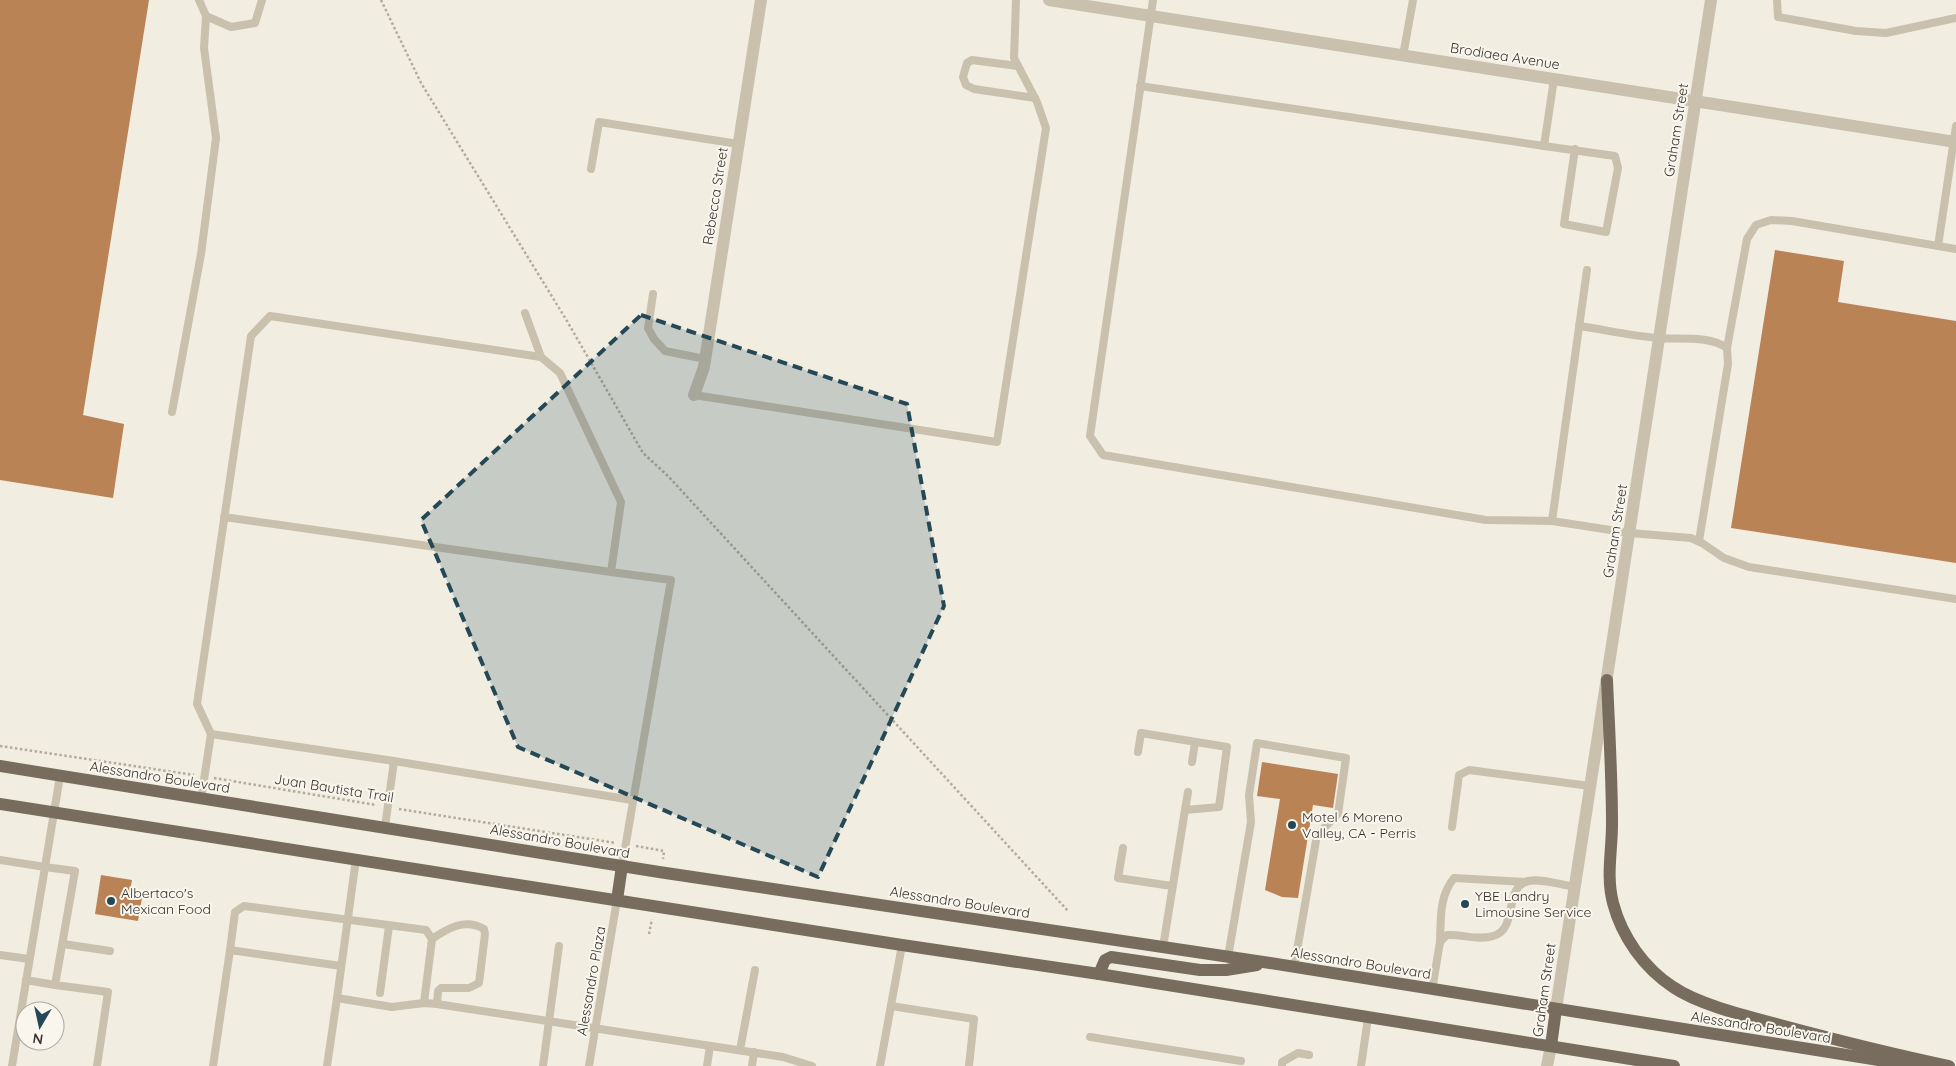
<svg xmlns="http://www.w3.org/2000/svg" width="1956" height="1066" font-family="Quicksand,sans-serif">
	<rect width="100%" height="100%" fill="#f1ede1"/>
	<g fill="#ba8356">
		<path d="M0,0H149L83,415L124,424L113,498L0,480Z"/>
		<path d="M1775,250L1844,261L1838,302L1956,321V563L1731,528Z"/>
		<path d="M1262,762L1338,774L1333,808L1313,805L1298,898L1282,897L1265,890L1280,799L1257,796Z"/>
		<path d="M101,875L132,880L129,896L142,898L138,921L95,914Z"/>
	</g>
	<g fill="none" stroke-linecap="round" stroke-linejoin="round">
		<g stroke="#b4aa98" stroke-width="2.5" stroke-dasharray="2.5 2.5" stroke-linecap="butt">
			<path d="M381,0L421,83L567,321L643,453L668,476L1068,911"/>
			<path d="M0,746L194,775"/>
			<path d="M214,778L376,805"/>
			<path d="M399,809L616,843"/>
			<path d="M636,846L664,851L663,859"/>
			<path d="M649,934L652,919"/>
		</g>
		<g stroke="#c9c0ae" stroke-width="8">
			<path d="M1153,0L1090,436L1103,455L1486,520L1552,521"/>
			<path d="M1777,0L1778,17L1856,31L1886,33L1956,18"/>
			<path d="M206,16L231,27L255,23L262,0"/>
			<path d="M1403,56L1413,0"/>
			<path d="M1018,66L972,60L967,63L963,77L966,85L974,89L1035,98"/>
			<path d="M1140,86L1544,146L1554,79"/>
			<path d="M1544,146L1615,156L1618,168L1606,232L1564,224L1575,149"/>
			<path d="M591,169L599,122L738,144"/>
			<path d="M1938,246L1956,126"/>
			<path d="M1587,270L1552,521L1630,533L1691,538L1702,543L1724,558L1749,567L1956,599"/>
			<path d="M653,294L648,328L654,339L665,351L705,359"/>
			<path d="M525,313L541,357L560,373L621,502L611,572L671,580L622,866"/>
			<path d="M1579,326C1606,330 1633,336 1659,338C1681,340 1708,335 1727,348L1728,364L1699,541"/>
			<path d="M1727,348L1747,239L1756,225L1771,220L1792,221L1956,249"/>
			<path d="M541,357L270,316L251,336L197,704L211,734L394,761L632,800"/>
			<path d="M694,395L997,442L1046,128L1037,102L1014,58L1016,0"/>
			<path d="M172,412L201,254L216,138L204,48L206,16L199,0"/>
			<path d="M224,517L611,572"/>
			<path d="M1138,752L1141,733L1227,747L1219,807L1185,810L1163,947"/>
			<path d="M1192,762L1195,743"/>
			<path d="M60,776L45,867L75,871L55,985L108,992L97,1066"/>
			<path d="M201,799L211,734"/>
			<path d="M1185,810L1188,792"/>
			<path d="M385,827L394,761"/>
			<path d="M1452,827L1459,775L1469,770L1590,786"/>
			<path d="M1123,848L1118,878L1172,886"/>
			<path d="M356,859L337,998L392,1007L424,1003L437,1004L783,1057L812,1066"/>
			<path d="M0,860L45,867L12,1066"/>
			<path d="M432,939C448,928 465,918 484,929L485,934L479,983L469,988H441L438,991L437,1004"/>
			<path d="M1440,942C1441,919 1439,896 1454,878L1526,882"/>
			<path d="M63,944L110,951"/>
			<path d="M230,950L235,912L244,906L426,930L432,939L424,1003"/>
			<path d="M0,955L29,959"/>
			<path d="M1228,957L1251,822L1249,795L1257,743L1346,758L1338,814L1317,835L1294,968"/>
			<path d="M26,980L55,985"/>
			<path d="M1432,990L1440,942L1447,935C1462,934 1479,941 1493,936C1519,929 1503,887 1528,881C1542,878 1561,885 1575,887"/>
			<path d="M380,993L389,926"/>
			<path d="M891,1006L974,1019L969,1066"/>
			<path d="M1090,1037L1241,1061"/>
			<path d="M740,1050L755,970"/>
			<path d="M213,1066L230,950L341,966"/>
			<path d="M327,1066L337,998"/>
			<path d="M543,1066L559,946"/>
			<path d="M589,1066L617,900"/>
			<path d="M707,1066L710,1046"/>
			<path d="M752,1066L754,1052"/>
			<path d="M880,1066L902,945"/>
			<path d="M1282,1066V1062L1298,1053L1309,1055"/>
			<path d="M1361,1066L1368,1018"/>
		</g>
		<path stroke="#c9c0ae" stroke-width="12" d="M694,395L704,367L761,0"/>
		<g stroke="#c9c0ae" stroke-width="12">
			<path d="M1049,0L1956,142"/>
			<path d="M1556,1009L1711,0"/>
			<path d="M1547,1066L1551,1046"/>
		</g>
		<g stroke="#786c5e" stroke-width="12">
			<path d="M1607,680C1609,728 1612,776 1612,824C1612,851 1606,876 1613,903C1622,937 1644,968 1673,987C1699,1005 1750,1017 1780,1025C1836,1040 1892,1054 1949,1066"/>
			<path d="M0,766L659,872L1270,963L1916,1066"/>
			<path d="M0,804L902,945L1099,974L1674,1066"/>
			<path d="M617,900L622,866"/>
			<path d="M1099,974L1105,960L1111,957L1200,970H1226L1257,965"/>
			<path d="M1551,1046L1556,1009"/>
		</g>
	</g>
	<path fill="#254856" fill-opacity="0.2" stroke="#254856" stroke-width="4" stroke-dasharray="10 6" stroke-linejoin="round" d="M641,315L907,404L944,606L818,877L518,747L421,520Z"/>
	<g fill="#254856" stroke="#f9f6ee" stroke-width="2">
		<circle cx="1292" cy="825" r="5"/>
		<circle cx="111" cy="901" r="5"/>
		<circle cx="1465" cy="904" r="5"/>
	</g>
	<g text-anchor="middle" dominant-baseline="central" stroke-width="4" stroke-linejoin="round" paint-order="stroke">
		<g font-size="14" fill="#38322c" stroke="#f9f6ee">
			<text transform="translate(1505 56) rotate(9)">Brodiaea Avenue</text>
			<text transform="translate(1676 130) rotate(-81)">Graham Street</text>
			<text transform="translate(715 196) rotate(-81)">Rebecca Street</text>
			<text transform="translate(1615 531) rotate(-81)">Graham Street</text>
			<text transform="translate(160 777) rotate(9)">Alessandro Boulevard</text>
			<text transform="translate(334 788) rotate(9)">Juan Bautista Trail</text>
			<text transform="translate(560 841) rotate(10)">Alessandro Boulevard</text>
			<text transform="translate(960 902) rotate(9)">Alessandro Boulevard</text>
			<text transform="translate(1361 963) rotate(9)">Alessandro Boulevard</text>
			<text transform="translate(591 981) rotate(-80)">Alessandro Plaza</text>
			<text transform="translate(1544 990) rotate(-82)">Graham Street</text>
			<text transform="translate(1761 1027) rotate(9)">Alessandro Boulevard</text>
		</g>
		<g font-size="14" fill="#38322c" stroke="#f9f6ee" text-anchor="start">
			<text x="1302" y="817">Motel 6 Moreno<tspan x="1302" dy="16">Valley, CA - Perris</tspan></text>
			<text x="121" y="893">Albertaco's<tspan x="121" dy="16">Mexican Food</tspan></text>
			<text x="1475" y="896">YBE Landry<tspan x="1475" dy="16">Limousine Service</tspan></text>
		</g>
	</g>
	<g transform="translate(40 1026) rotate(189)"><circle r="24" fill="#f9f6ee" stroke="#aca8a0"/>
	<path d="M0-4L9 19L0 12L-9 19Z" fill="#254856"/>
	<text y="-8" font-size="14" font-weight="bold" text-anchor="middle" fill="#38322c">N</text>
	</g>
</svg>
